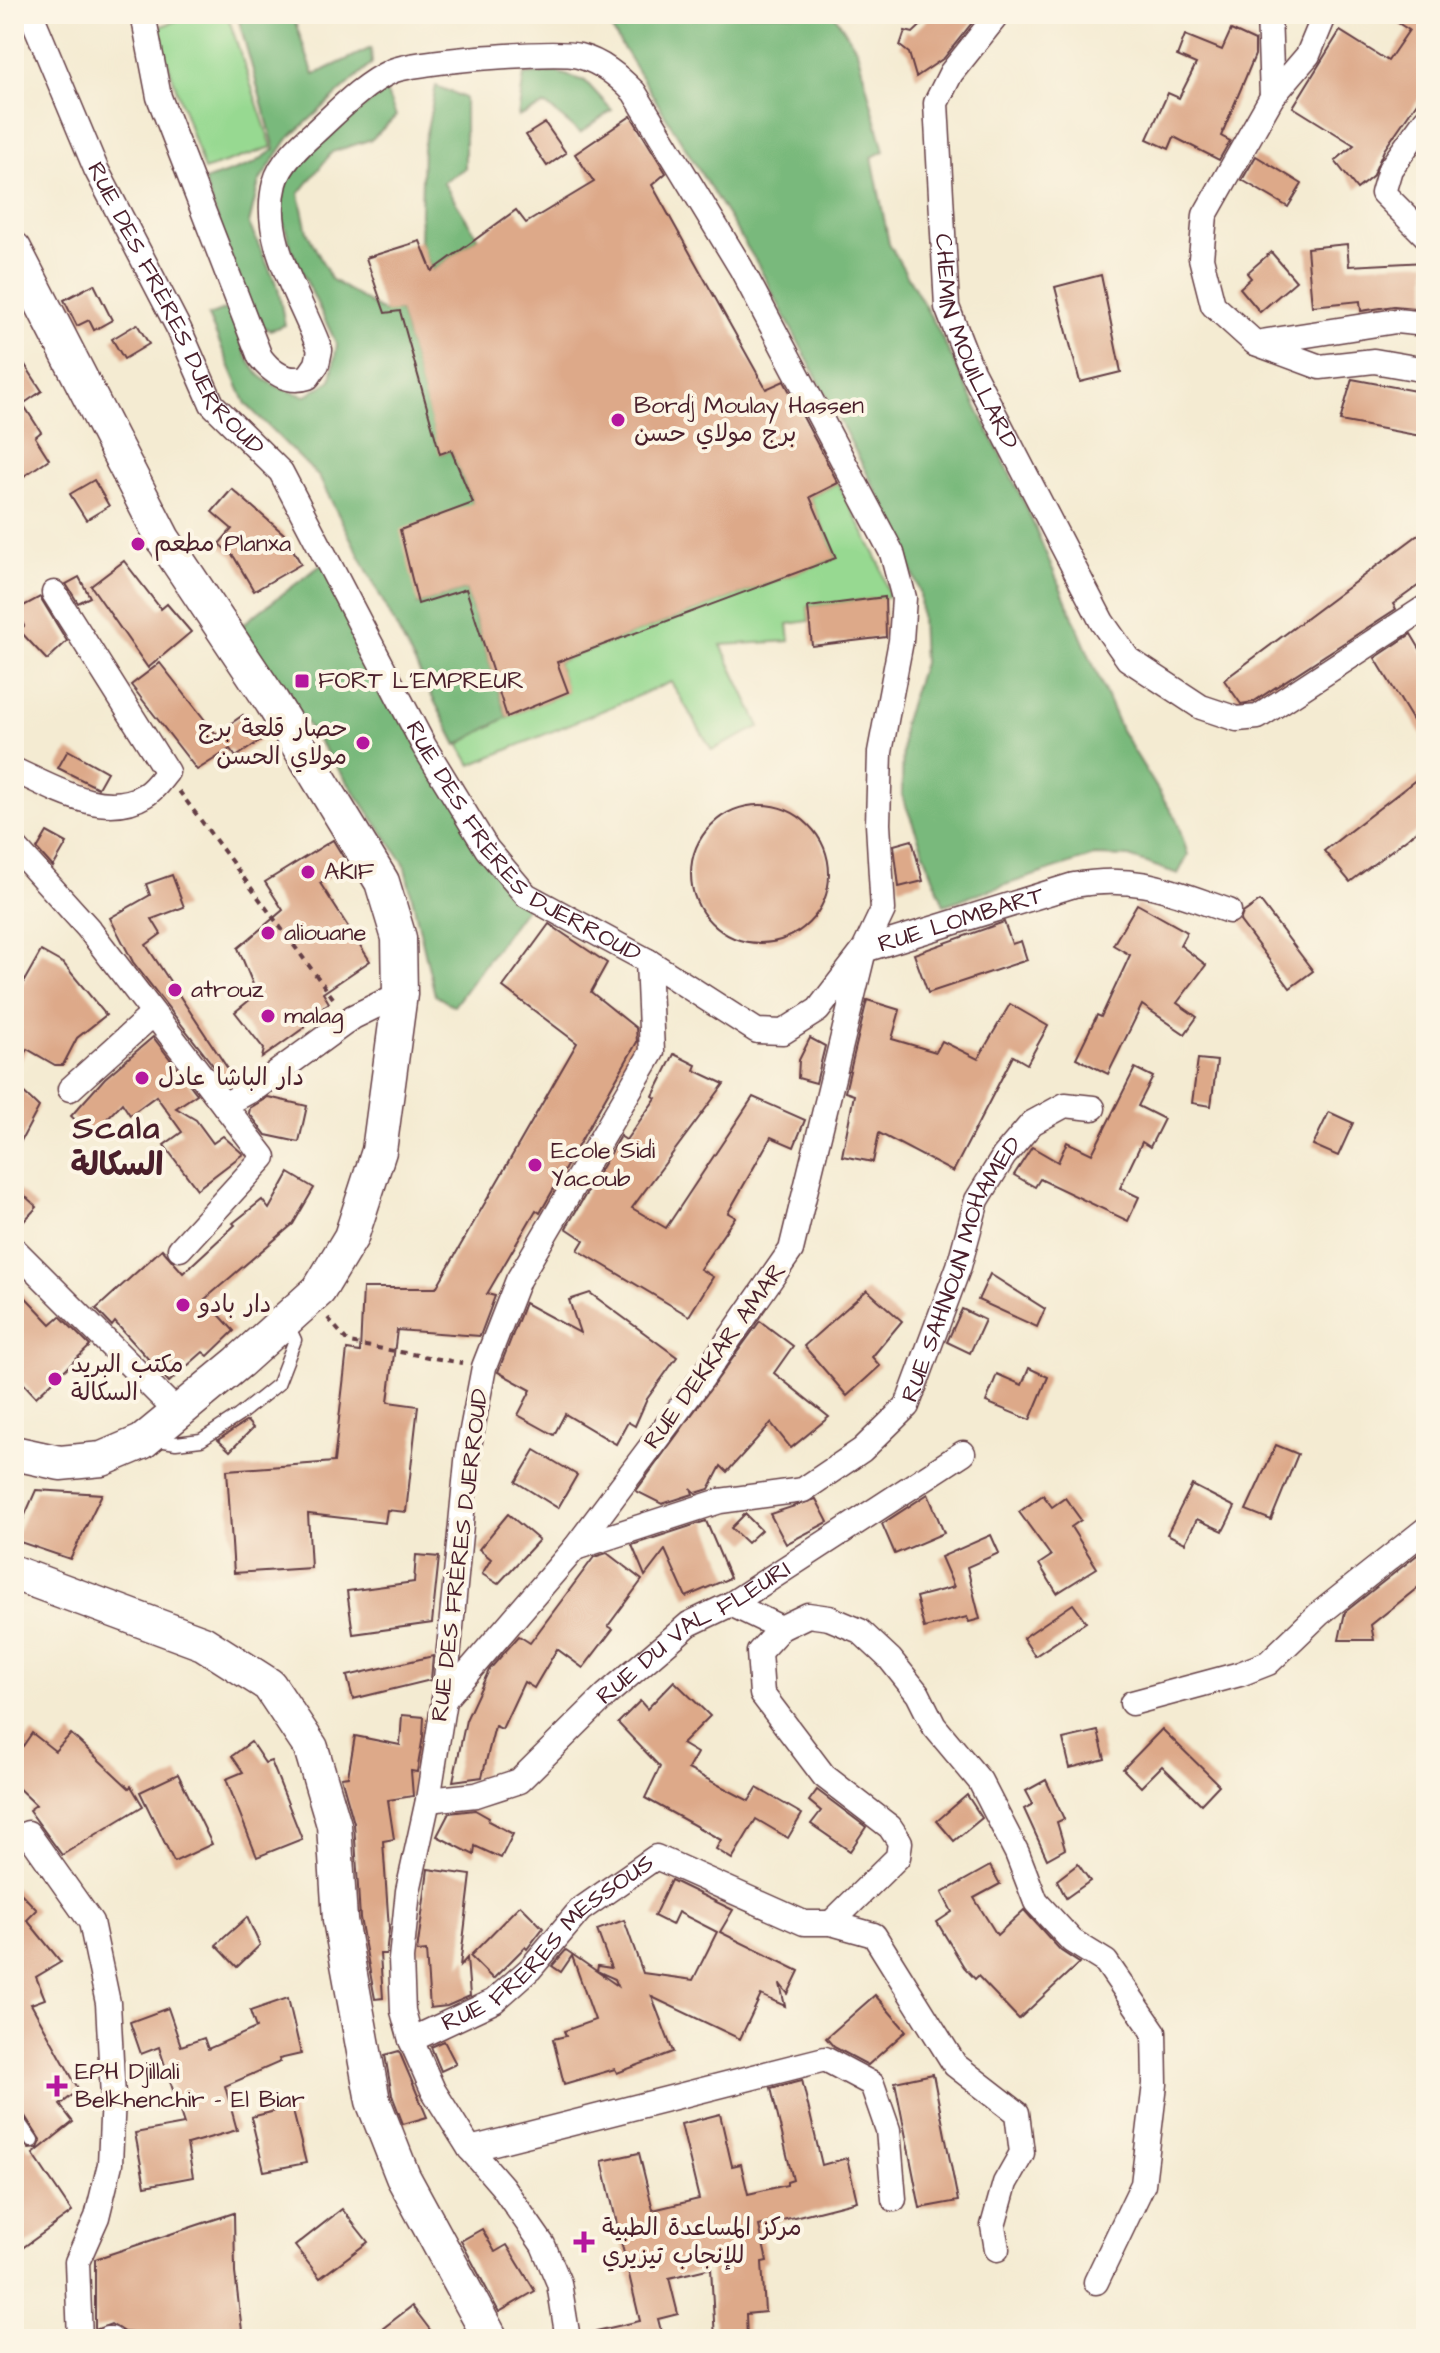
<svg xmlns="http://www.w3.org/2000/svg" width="1440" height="2353" font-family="'Architects Daughter','Playpen Sans Arabic',sans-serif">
	<rect width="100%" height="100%" fill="#fcf5e5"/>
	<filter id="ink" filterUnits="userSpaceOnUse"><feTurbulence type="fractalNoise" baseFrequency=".0125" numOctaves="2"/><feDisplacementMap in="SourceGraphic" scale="16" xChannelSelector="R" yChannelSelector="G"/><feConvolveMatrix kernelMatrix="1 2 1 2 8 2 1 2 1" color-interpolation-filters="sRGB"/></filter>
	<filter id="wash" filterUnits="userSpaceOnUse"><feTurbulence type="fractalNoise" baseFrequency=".006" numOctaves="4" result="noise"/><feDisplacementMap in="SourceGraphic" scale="32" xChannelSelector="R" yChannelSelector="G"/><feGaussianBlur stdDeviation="1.8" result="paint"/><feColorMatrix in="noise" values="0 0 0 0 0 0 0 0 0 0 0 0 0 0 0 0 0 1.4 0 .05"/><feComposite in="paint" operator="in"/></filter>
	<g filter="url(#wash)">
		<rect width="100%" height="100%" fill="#f4ebd2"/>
		<g fill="#97d991" stroke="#707c5e" stroke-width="2">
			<path d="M195,14H227L272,147L204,170L156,28Z"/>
			<path d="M838,483L880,564L889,597L808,607L809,621L788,624L790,641L721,645L760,727L712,750L671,682L471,765L459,744L507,717L567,692L557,662L836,558L810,497Z"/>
		</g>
		<g fill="#79b97b" stroke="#626c53" stroke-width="2">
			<path d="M237,14H292L314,75L371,48L372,63L287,140L259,182L249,224L278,288L285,325L270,330L255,324L204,181L253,164L275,149Z"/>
			<path d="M602,14H834L857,50L884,151L872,157L889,244L934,322L1025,504L1121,730L1177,821L1188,855L1178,874L1129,857L1094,856L944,905L902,795L903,724L923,663L920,592L893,523L757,263Z"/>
			<path d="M556,72L585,81L612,110L580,133L546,105L518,117L524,75Z"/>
			<path d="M436,86L465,98V168L443,182L478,238L432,271L420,241L423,148Z"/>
			<path d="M386,91L396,116L372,139L332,152L299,194L307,232L331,279L384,312L400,311L441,454L451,450L473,503L418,604L466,589L507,717L457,745L319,477L246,404L208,316L231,307C249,362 245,381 306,396L331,380L337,345L293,253L280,212L287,177L308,148Z"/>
			<path d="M325,562L529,903L454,1006L435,995L404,863L239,627Z"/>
		</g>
		<g id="blocks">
			<g fill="#dda989">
				<path d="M933,14H979L944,58L916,77L909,53L900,46L905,31L913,33Z"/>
				<path d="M1384,14H1426V89L1384,150L1372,177L1357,189L1335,161L1354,145L1293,107L1340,31L1388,61L1409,30Z"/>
				<path d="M1231,30L1255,41V55L1221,136L1230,141L1219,160L1174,137L1169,149L1147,139L1168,93L1179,98L1196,64L1177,56L1185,35L1222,50Z"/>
				<path d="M631,116L666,173L652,185L766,389L784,381L838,483L810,497L836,558L557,662L568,692L507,717L466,589L418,604L400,530L473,503L451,450L440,454L400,311L385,313L366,258L420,241L432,271L516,210L526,223L594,182L575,154Z"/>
				<path d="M545,123L566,153L547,166L526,135Z"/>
				<path d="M1256,156L1302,184L1288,207L1242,180Z"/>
				<path d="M1347,244L1349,266L1426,262V309L1394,306L1361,311L1360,301L1312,306L1307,248Z"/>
				<path d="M1271,252L1296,281L1260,312L1240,288L1251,278L1247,273Z"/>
				<path d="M1101,275L1121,372L1080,382L1055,287Z"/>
				<path d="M94,284L112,320L94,330L89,320L77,326L64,300Z"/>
				<path d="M137,324L149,344L124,359L112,339Z"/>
				<path d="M14,348L42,391L23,404L41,432L35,437L49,459L21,478L14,467Z"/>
				<path d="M1352,379L1426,393V437L1340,421Z"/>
				<path d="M94,480L109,506L86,520L70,494Z"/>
				<path d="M232,489L284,534L301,564L254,591L234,557L219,544L232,529L212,512Z"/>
				<path d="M1426,529V580L1393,604L1396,609L1253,702L1241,704L1224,680Z"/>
				<path d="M124,561L161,609L167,604L191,632L148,668L91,586Z"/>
				<path d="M79,577L90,597L78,603L66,584Z"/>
				<path d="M40,597L67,641L47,660L19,630L24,626L16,610Z"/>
				<path d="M885,597L886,637L812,646L808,607Z"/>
				<path d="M1411,634L1426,659V742L1375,658Z"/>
				<path d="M160,663L216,734L243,715L261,740L236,757L230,749L197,770L131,685Z"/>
				<path d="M68,750L107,772L98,788L58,768Z"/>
				<path d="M1426,772V824L1350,882L1324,851Z"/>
				<circle cx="760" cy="874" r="69"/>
				<path d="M47,832L67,843L53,867L37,849Z"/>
				<path d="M333,840L348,865L320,883L370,961L323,993L329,1003L301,1021L305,1027L262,1058L264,1049L235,1012L257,994L238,948L283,910L265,882Z"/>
				<path d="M912,840L923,881L899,887L894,845Z"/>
				<path d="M172,875L184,907L152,919L161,934L146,945L230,1072L222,1077L133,962L110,918L150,895L146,884Z"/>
				<path d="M1260,901L1313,971L1290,988L1240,921L1243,913Z"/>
				<path d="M1137,904L1187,932L1180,945L1206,965L1177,1003L1197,1017L1185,1034L1142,1005L1108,1074L1076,1058L1097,1015L1101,1017L1125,966L1130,955L1113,945Z"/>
				<path d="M1004,922L1012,944L1021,941L1027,960L928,993L914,954Z"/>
				<path d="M549,924L607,963L591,992L636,1028L637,1042L540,1213L536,1210L487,1294L495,1296L480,1336L397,1330L388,1402L418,1406L406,1512L387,1510L385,1523L308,1514L311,1568L234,1573L227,1470L334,1462L347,1350L360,1352L363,1288H436L577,1043L503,987Z"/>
				<path d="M41,951L64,964L106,1015L77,1038L63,1065H55L27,1049L14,1075V999Z"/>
				<path d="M867,1000L900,1010L892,1039L936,1052L942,1041L978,1059L1010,1004L1048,1026L1027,1064L1013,1056L953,1172L879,1133L873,1162L842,1156L854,1095L845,1092Z"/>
				<path d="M153,1037L197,1094L176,1108L196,1120L213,1143L223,1136L243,1154L197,1189L164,1145L182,1132L156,1096L130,1115L122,1103L91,1135L71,1116L105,1078Z"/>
				<path d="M810,1038L825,1046L816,1083L798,1078L799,1060Z"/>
				<path d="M674,1054L696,1065L694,1070L724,1084L632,1208L666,1228L753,1097L805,1120L794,1147L771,1137L728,1213L735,1217L700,1269L713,1277L689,1316L578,1250L584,1240L566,1228L620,1136L626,1140L656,1098L653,1096Z"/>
				<path d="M1198,1059L1217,1061L1211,1106L1192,1103Z"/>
				<path d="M1135,1068L1153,1077L1138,1106L1164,1119L1150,1147L1142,1142L1120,1188L1139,1197L1128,1221L1040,1179L1035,1187L1014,1175L1032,1147L1058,1162L1067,1142L1092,1154Z"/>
				<path d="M14,1083L39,1107L14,1154Z"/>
				<path d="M268,1097L307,1106L299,1142L266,1135L249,1113L250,1108Z"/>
				<path d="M1329,1112L1353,1123L1338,1156L1313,1145Z"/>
				<path d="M289,1173L314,1188L293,1224L205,1299L234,1331L208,1356L203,1352L169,1382L115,1322L112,1326L96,1309L162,1249L183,1273L235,1225L233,1223L262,1200L269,1209Z"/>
				<path d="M14,1186L37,1207L24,1221L14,1212Z"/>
				<path d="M990,1274L1045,1309L1037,1327L978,1300Z"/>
				<path d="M14,1285L51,1324L60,1316L90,1346L36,1397L14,1373Z"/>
				<path d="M867,1290L902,1321L872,1357L880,1366L847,1396L804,1346Z"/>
				<path d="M590,1293L677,1357L647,1399L635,1426L628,1422L616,1444L565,1414L554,1435L518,1415L531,1390L498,1372L525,1303L580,1333L569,1300Z"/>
				<path d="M962,1309L985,1320L970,1353L947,1342Z"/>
				<path d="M760,1321L793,1346L774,1373L829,1417L791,1448L771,1423L727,1472L721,1466L709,1489L696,1493L691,1488L693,1494L662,1504L636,1491Z"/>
				<path d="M1029,1368L1048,1377L1030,1420L986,1402L997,1374L1022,1385Z"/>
				<path d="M247,1421L253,1428L230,1451L218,1440Z"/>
				<path d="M1276,1445L1298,1454L1271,1520L1246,1510Z"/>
				<path d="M535,1450L577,1475L558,1508L516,1482Z"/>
				<path d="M1192,1485L1235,1507L1223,1531L1197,1519L1185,1543L1167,1534Z"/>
				<path d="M36,1490L102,1494L70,1559L14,1540Z"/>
				<path d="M928,1494L944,1533L895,1554L882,1524Z"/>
				<path d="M1043,1495L1052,1507L1065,1498L1081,1520L1071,1527L1097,1568L1057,1593L1039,1564L1051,1556L1019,1512Z"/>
				<path d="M816,1499L828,1522L786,1544L770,1514Z"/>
				<path d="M508,1514L539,1540L498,1584L482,1574L491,1559L479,1549Z"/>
				<path d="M745,1514L761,1530L747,1543L731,1528Z"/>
				<path d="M706,1521L730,1578L686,1597L665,1550L645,1576L632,1545Z"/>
				<path d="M991,1535L999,1553L967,1567L980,1619L969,1622L967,1617L924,1628L916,1597L954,1587L941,1557Z"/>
				<path d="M1426,1548V1581L1371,1625L1374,1640H1339L1345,1612Z"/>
				<path d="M607,1553L642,1580L608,1626L613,1629L583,1668L557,1649L534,1688L524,1682L502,1729L495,1726L482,1777L453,1781L466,1720L489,1670L519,1636L530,1643L594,1557Z"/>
				<path d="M416,1555L439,1557L432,1623L353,1634L347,1591L414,1582Z"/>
				<path d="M1073,1604L1086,1622L1035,1656L1023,1638Z"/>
				<path d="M433,1656L431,1680L353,1699L347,1676Z"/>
				<path d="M674,1681L710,1716L682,1744L697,1753L688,1769L749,1801L757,1788L802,1814L788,1838L756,1819L732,1859L716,1849L721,1840L645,1798L660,1767L618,1723L640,1701L647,1709Z"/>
				<path d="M402,1715L424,1717L423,1736L417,1772L411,1771L413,1796L388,1800L394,1839L383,1841L389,1929L386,1954H380L383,1998L375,1999L360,1918L354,1823L341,1777L348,1776L355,1736L400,1745Z"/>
				<path d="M1162,1729L1219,1785L1201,1804L1162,1766L1141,1787L1123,1769Z"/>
				<path d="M1098,1731L1105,1759L1070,1768L1063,1739Z"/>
				<path d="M32,1733L55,1751L71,1734L129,1788L131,1786L143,1806L62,1855L29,1810L36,1805L14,1784V1738L23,1746Z"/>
				<path d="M251,1742L265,1763L271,1761L302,1839L257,1857L226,1779L243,1772L232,1756Z"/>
				<path d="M178,1774L212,1844L174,1862L140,1792Z"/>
				<path d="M1046,1780L1064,1819L1057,1822L1065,1849L1047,1859L1024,1809L1033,1804L1026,1791Z"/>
				<path d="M817,1790L866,1827L850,1851L811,1824L821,1811L809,1801Z"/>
				<path d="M967,1795L982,1818L954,1841L937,1821Z"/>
				<path d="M475,1810L489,1818L488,1821L513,1834L501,1858L475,1846L474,1855L437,1836L449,1813Z"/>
				<path d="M1078,1864L1090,1881L1066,1898L1057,1880Z"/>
				<path d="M990,1866L1000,1884L974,1898L997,1935L1024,1910L1061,1951L1079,1963L1019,2019L978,1976L975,1979L964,1967L937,1922L952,1912L942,1893Z"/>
				<path d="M428,1869L471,1875L460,1966L467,1958L470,1996L447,2006L430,2008L426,1951L417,1952Z"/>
				<path d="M671,1880L733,1910L720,1932L799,1971L788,1994L780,1984L785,2006L761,1995L740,2039L652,1997L673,2052L617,2073L615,2069L564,2084L553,2039L566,2036L564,2031L595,2020L572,1956L561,1972L552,1966L566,1950L618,1986L615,1979L597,1971L598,1966L611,1968L597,1930L624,1920L643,1973L693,1980L717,1932L678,1912L672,1925L654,1916Z"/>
				<path d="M14,1886L37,1910L27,1920L61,1962L36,1977L45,1999L31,2004L79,2090L60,2105L73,2122L33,2154L72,2212L14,2254V2131L29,2149L38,2148L41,2141L21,2110L14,2106Z"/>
				<path d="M520,1905L543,1928L527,1949L525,1947L493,1979L470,1956Z"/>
				<path d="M247,1917L260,1945L237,1967L216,1945Z"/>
				<path d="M875,1995L906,2031L868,2065L834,2047L826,2038Z"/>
				<path d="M288,1998L301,2054L279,2059L280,2062L225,2086L237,2130L187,2144L193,2177L145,2186L135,2133L184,2124L159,2047L141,2054L130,2022L168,2008L181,2046L204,2038L208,2049L256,2028L250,2011Z"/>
				<path d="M444,2041L456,2064L441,2071L431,2047Z"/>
				<path d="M399,2051L427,2117L403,2124L392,2095L385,2055Z"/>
				<path d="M933,2074L958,2201L920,2208L895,2082Z"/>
				<path d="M802,2080L822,2165L847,2158L857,2201L759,2226L767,2261L762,2262L765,2312L746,2314L747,2339H715L711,2268L669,2278L678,2314L658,2319L663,2339H597L596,2331L640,2321L602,2161L639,2153L653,2210L699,2199L681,2124L720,2114L732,2166L741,2164L748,2194L787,2185V2182L793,2180L771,2088Z"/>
				<path d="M292,2107L306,2163L264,2171L251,2117Z"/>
				<path d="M342,2209L368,2242L320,2278L295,2246Z"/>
				<path d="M234,2213L235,2273L243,2339H185L124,2332L111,2324L95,2330V2259Z"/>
				<path d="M482,2229L495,2252L507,2245L535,2291L499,2312L461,2241Z"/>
				<path d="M412,2306L437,2339H369Z"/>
			</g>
		</g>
	</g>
	<g filter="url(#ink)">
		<use href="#blocks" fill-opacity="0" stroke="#643e44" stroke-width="2"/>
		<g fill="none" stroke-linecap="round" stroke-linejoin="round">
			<g stroke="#643e44" stroke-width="15">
				<g id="lane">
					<path d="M153,1439L176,1443L201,1440L238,1416L278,1384L295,1340L287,1323"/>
					<path d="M14,2115L32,2141"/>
				</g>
			</g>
			<g stroke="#643e44" stroke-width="27">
				<g id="street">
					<path id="s1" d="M31,14L96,169L179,329L212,404L281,472L424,746L487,849L526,895L648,961L652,1052L518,1280L484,1367L468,1451L444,1700L428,1800L408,1891L401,1959L403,2011L411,2040L433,2090L470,2149L502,2186L543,2245L559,2283L568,2339"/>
					<path d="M143,14L159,97L260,357C271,372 288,384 308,377L317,364L320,350C301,298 260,240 275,183C280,163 301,144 316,131C340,109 362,85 392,71C415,61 554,50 579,56C602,62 618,76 634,92L741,268L892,553L904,598L901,641L880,752L878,824L883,910L864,950L791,1250L703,1377L575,1548L444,1700"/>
					<path id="s2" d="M998,14L951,73L936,103L947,307L972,371L1102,622L1128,659L1201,707L1237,719L1258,717L1426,607"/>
					<path d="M1269,14L1272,97"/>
					<path d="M1325,14L1308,55L1272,97L1205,215L1201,258L1213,305L1255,343L1396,321L1426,324"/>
					<path d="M1426,119L1390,169L1383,193L1426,236"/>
					<path d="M1258,344L1320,367L1374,361L1426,370"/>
					<path d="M14,770C52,787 104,820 145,795C154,790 161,779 167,772L54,593"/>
					<path d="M14,846L88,928L224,1105L257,1087L353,1017L400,994"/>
					<path id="s3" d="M648,961L757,1031L783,1032L818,1010L864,950L1074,885C1137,874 1171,891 1229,911"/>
					<path d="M70,1089L153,1014"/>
					<path d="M14,1249L177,1412"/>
					<path d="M180,1249L264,1157L224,1105"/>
					<path id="s4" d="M575,1548L720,1501L803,1490L862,1450L907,1406L959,1266L977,1200L1004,1156L1032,1123L1065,1105L1093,1108"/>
					<path d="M731,1604L781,1628"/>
					<path d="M1132,1703L1240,1674L1268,1663L1319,1614L1426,1529"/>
					<path id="s5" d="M428,1800L476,1795L519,1781L606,1695L689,1624L731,1604L963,1453"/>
					<path d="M14,1841L28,1833L91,1922L108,2003L113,2097L110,2164L97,2217L77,2262L80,2339"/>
					<path d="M831,1923L898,1857L900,1842L890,1827L824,1776L762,1694L759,1652L781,1628L808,1615L829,1618L860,1631L890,1659L918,1694L934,1726L980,1781L1017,1853L1036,1902L1072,1941L1106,1962L1154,2032L1155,2084L1143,2184L1096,2282"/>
					<path id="s6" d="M411,2040L494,2001L530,1969L580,1910L656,1857L804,1923H831L874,1935L955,2065L1017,2113L1022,2153L1005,2183L993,2226L997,2249"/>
					<path d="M470,2149L825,2059L872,2084L888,2130L894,2199"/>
					<path d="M107,2339H111"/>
				</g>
			</g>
			<g stroke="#643e44" stroke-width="37">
				<g id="secondary">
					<path d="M14,249L163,539L272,702L382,882L399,938L400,994L379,1151L351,1237L319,1290L239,1362L142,1442L102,1459L60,1463L14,1453"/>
					<path d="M14,1573L203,1643L269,1685L311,1748L334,1825L340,1920L373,2101L403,2177L491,2339"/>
				</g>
			</g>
			<g stroke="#643e44" stroke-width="4" stroke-dasharray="6 6" stroke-linecap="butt">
				<path d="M179,791L336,1002"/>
				<path d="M328,1318L349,1343L462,1363"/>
			</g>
			<use href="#lane" stroke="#fff" stroke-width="12"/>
			<use href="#street" stroke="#fff" stroke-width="24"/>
			<use href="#secondary" stroke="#fff" stroke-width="34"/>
		</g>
	</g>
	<g fill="#b5179e" stroke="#fcf5e5" stroke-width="3">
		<circle cx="618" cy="420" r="8"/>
		<circle cx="138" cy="544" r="8"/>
		<rect x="294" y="673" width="16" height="16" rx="4"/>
		<circle cx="363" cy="743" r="8"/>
		<circle cx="308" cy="872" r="8"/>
		<circle cx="268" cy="933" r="8"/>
		<circle cx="175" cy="990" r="8"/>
		<circle cx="268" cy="1016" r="8"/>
		<circle cx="142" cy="1078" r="8"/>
		<circle cx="535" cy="1165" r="8"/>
		<circle cx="183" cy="1305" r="8"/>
		<circle cx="55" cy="1379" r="8"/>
		<path d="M53 2074h8v8h8v8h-8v8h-8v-8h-8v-8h8z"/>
		<path d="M580 2230h8v8h8v8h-8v8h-8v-8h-8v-8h8z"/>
	</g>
	<g text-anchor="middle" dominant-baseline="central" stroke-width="8" stroke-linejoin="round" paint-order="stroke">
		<g font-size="24" fill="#4a1f2b" stroke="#fcf5e5">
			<text stroke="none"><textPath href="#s1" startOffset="330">RUE DES FRÈRES DJERROUD</textPath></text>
			<text stroke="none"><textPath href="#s2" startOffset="354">CHEMIN MOUILLARD</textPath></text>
			<text stroke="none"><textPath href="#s1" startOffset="978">RUE DES FRÈRES DJERROUD</textPath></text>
			<text stroke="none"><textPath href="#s3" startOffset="374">RUE LOMBART</textPath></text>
			<text stroke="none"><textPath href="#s4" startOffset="518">RUE SAHNOUN MOHAMED</textPath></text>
			<text transform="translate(715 1356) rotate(-54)">RUE DEKKAR AMAR</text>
			<text transform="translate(460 1555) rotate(-83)">RUE DES FRÈRES DJERROUD</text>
			<text stroke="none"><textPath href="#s5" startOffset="324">RUE DU VAL FLEURI</textPath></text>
			<text stroke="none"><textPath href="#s6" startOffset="170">RUE FRERES MESSOUS</textPath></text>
		</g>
		<g font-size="24" fill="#4a1f2b" stroke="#fcf5e5" text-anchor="start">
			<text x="634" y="406">Bordj Moulay Hassen<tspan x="634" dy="28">برج مولاي حسن</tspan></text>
			<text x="154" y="544">مطعم Planxa</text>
			<text x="318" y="681">FORT L'EMPREUR</text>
			<text x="347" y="729" text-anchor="end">حصار قلعة برج<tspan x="347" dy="28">مولاي الحسن</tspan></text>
			<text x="324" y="872">AKIF</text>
			<text x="284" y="933">aliouane</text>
			<text x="191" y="990">atrouz</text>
			<text x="284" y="1016">malag</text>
			<text x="158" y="1078">دار الباشا عادل</text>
			<text x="551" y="1151">Ecole Sidi<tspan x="551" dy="28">Yacoub</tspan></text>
			<text x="199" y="1305">دار بادو</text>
			<text x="71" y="1365">مكتب البريد<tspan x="71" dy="28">السكالة</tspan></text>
			<text x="75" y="2072">EPH Djillali<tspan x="75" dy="28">Belkhenchir - El Biar</tspan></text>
			<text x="602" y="2228">مركز المساعدة الطبية<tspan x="602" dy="28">للإنجاب تيزيري</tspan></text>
		</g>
		<g font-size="32" font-weight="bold" letter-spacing="2" fill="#4a1f2b" stroke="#fcf5e5">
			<text x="117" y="1128">Scala<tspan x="117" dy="37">السكالة</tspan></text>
		</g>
	</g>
	<rect width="1440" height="2353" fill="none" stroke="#fcf5e5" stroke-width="48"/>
</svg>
